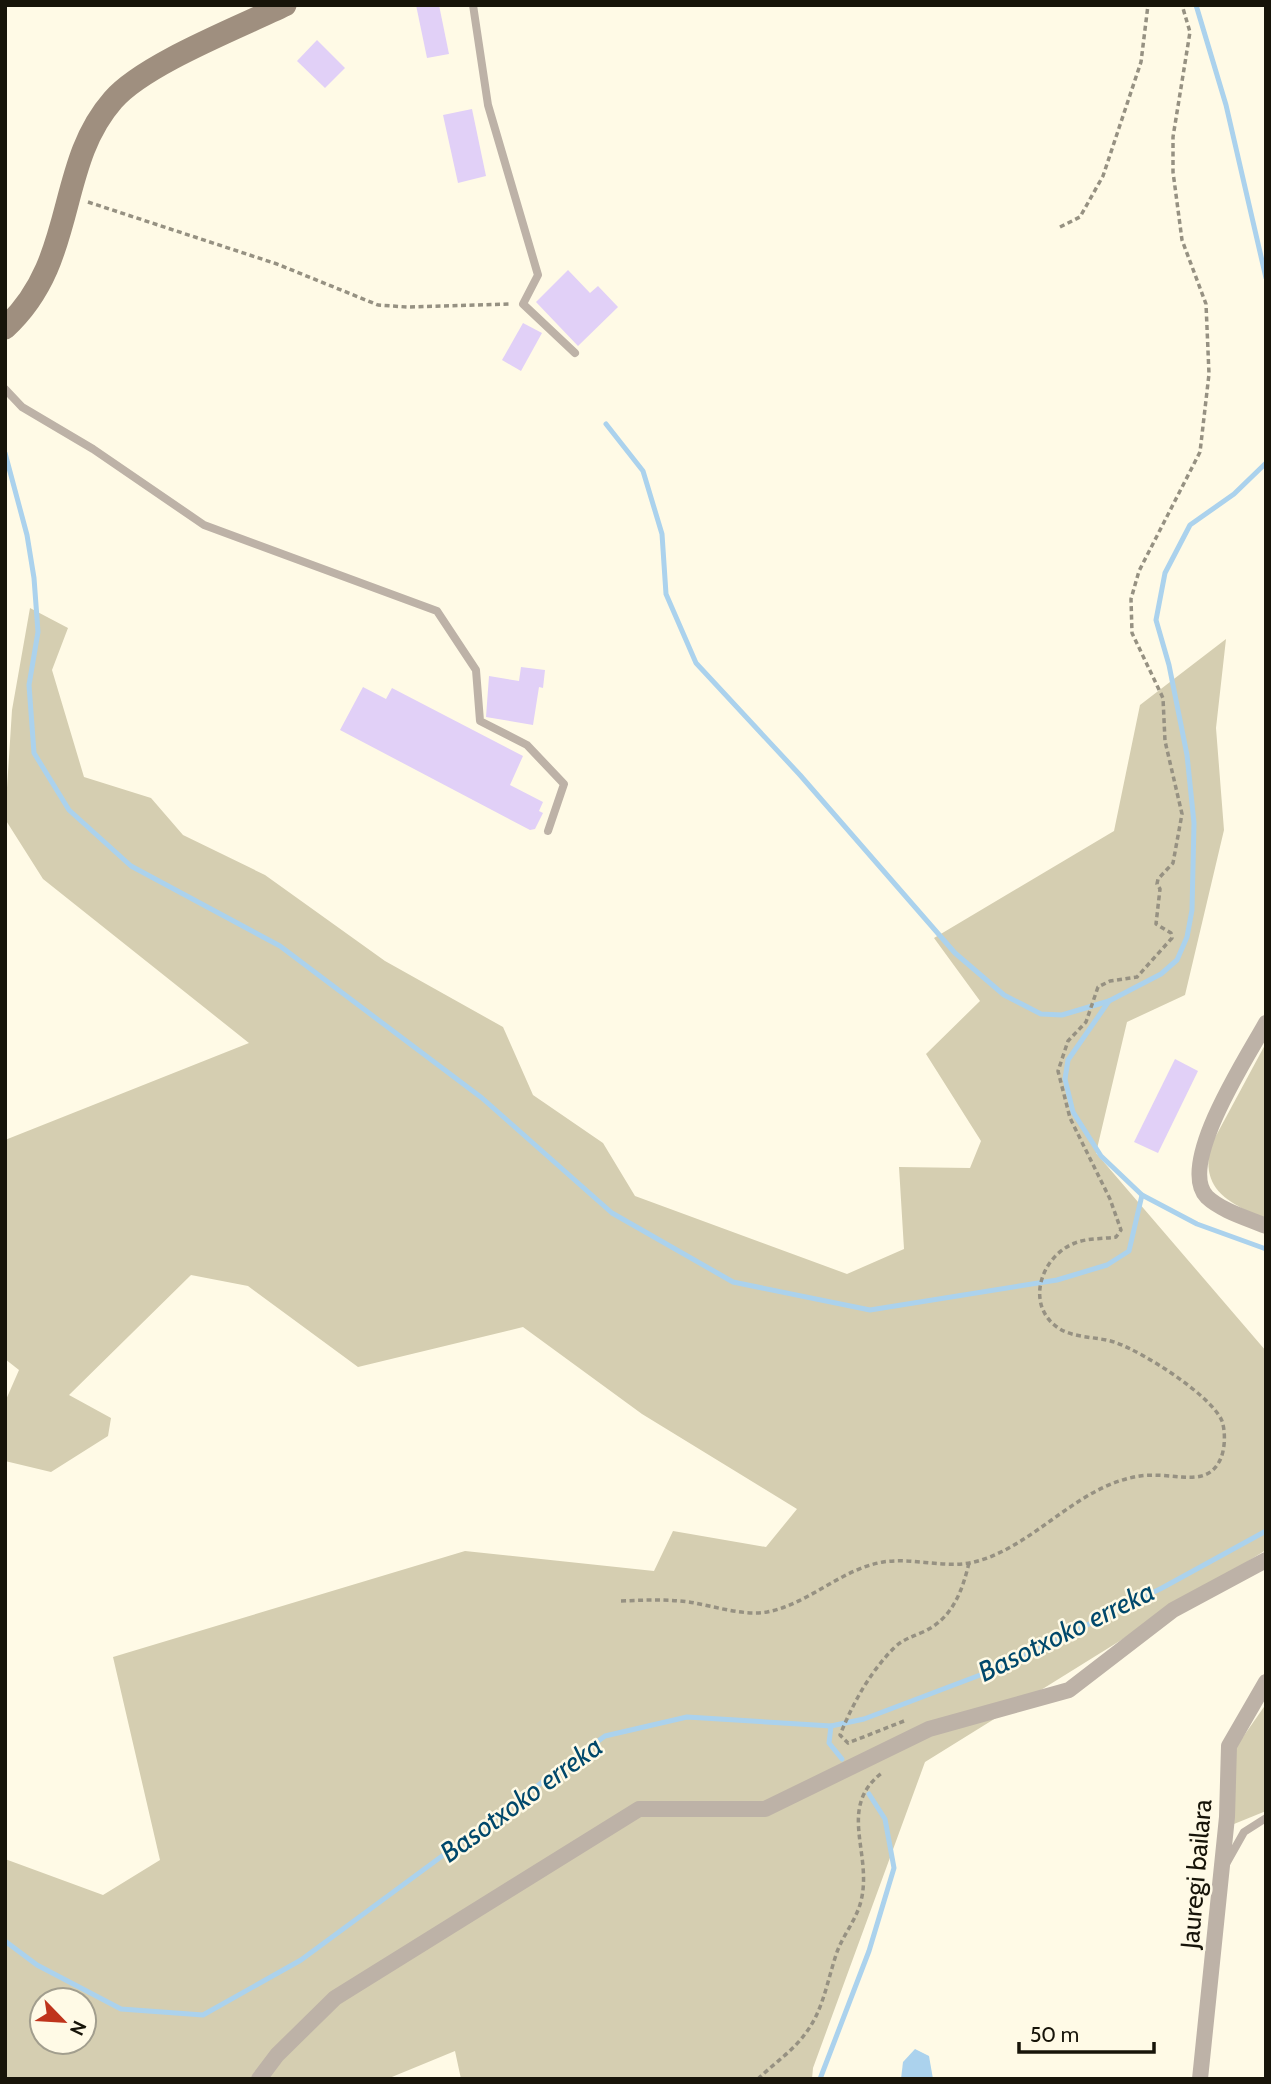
<svg xmlns="http://www.w3.org/2000/svg" width="1271" height="2084" font-family="Cabin,sans-serif">
	<rect width="100%" height="100%" fill="#fffae6"/>
	<g fill="#d5ceb1" fill-rule="evenodd">
		<path d="M30,608L68,628L52,670L84,777L151,798L183,835L265,875L385,961L503,1027L533,1095L603,1143L635,1196L847,1274L904,1249L899,1167L970,1168L981,1141L926,1054L980,1001L934,938L1114,831L1140,705L1226,639L1216,728L1224,830L1185,995L1127,1022L1096,1153L1266,1351V1550L925,1762L813,2068L812,2079H461L455,2051L387,2079H5V1859L103,1895L160,1860L113,1657L465,1551L654,1571L673,1531L766,1547L797,1509L642,1414L523,1327L358,1367L248,1286L191,1275L69,1395L111,1418L108,1436L51,1472L5,1461V1402L19,1370L5,1359V1140L249,1043L43,879L5,819L12,710ZM42,2000H84V2042H42Z"/>
		<path d="M1266,1043V1219C1230,1204 1199,1190 1211,1145Z"/>
		<path d="M1266,1704V1811L1234,1824L1236,1747Z"/>
	</g>
	<path fill="#abd2ed" d="M915,2049L929,2056L933,2079H901L903,2062Z"/>
	<g fill="none" stroke-linecap="round" stroke-linejoin="round">
		<g stroke="#abd2ed" stroke-width="5">
			<path d="M1196,5L1226,105L1266,278"/>
			<path d="M606,424L643,471L662,534L666,594L696,663L800,775L955,953L1004,995L1041,1014L1062,1015L1109,1001"/>
			<path d="M5,453L27,535L34,578L38,632L29,685L34,753L69,810L131,866L280,946L482,1098L612,1213L733,1282L870,1310L1057,1280L1107,1265L1129,1251L1142,1195"/>
			<path d="M1266,463L1234,494L1190,525L1165,573L1156,620L1169,665L1187,755L1194,823L1192,910L1187,937L1177,960L1161,974L1109,1001L1068,1060L1065,1079L1073,1112L1101,1156L1142,1195L1197,1224L1266,1249"/>
			<path d="M831,1726L829,1743L842,1759"/>
			<path d="M5,1941L37,1965L121,2009L203,2015L301,1960L605,1736L687,1717L831,1726L864,1719L1004,1666L1162,1588L1266,1531"/>
			<path d="M820,2079L869,1951L894,1868L885,1819L869,1794"/>
		</g>
	</g>
	<g fill="#e1d0f7">
		<path d="M416,5H439L449,54L427,58Z"/>
		<path d="M317,40L345,68L325,88L297,61Z"/>
		<path d="M472,109L486,176L458,183L443,115Z"/>
		<path d="M568,270L590,293L598,286L618,307L578,346L536,302Z"/>
		<path d="M523,323L542,333L521,371L502,360Z"/>
		<path d="M521,667L545,670L543,688L539,687L533,725L486,717L489,676L519,681Z"/>
		<path d="M363,687L386,699L392,688L523,756L510,785L543,802L539,811L543,813L535,829L530,830L340,730Z"/>
		<path d="M1175,1059L1198,1071L1158,1153L1134,1142Z"/>
	</g>
	<g fill="none" stroke-linecap="round" stroke-linejoin="round">
		<g stroke="#969182" stroke-width="3.5" stroke-dasharray="5 3.5" stroke-linecap="butt">
			<path d="M88,202L277,264L378,305L407,307L511,304"/>
			<path d="M1060,227L1080,217L1103,176L1141,62L1148,5"/>
			<path d="M621,1601C644,1600 666,1599 689,1602C714,1606 742,1616 767,1612C809,1604 841,1569 883,1562C914,1557 948,1570 978,1561C1037,1544 1078,1485 1140,1476C1154,1474 1169,1476 1182,1477C1197,1478 1211,1477 1219,1462C1225,1452 1226,1433 1222,1421C1211,1395 1144,1353 1117,1343C1098,1336 1073,1339 1057,1327C1025,1304 1041,1256 1075,1243C1087,1238 1103,1239 1116,1237L1121,1230L1110,1199L1070,1118L1058,1071L1068,1041L1086,1022L1098,987L1110,981L1137,977L1172,938L1171,933L1156,924L1160,889L1157,884L1158,879L1173,863L1182,814L1165,741L1163,698L1132,633L1131,599L1139,571L1200,452L1209,374L1206,304L1182,240L1173,172V137L1190,32L1182,5"/>
			<path d="M904,1721L848,1743L840,1735C853,1703 870,1672 894,1648C903,1639 912,1637 923,1632C952,1619 962,1592 969,1563"/>
			<path d="M758,2079C773,2064 793,2051 805,2034C823,2011 827,1982 836,1955C842,1936 856,1921 861,1901C873,1853 836,1807 883,1772"/>
		</g>
		<g stroke="#bdb2a7" stroke-width="8">
			<path d="M473,5L488,105L538,275L523,304L575,353"/>
			<path d="M5,389L22,407L93,449L204,525L437,611L476,670L480,721L527,745L564,784L548,831"/>
			<path d="M1226,1864L1244,1832L1266,1818"/>
		</g>
		<g stroke="#bdb2a7" stroke-width="16">
			<path d="M1266,1023C1248,1056 1176,1165 1207,1197C1222,1211 1247,1218 1266,1226"/>
			<path d="M259,2079L277,2055L335,1998L639,1809H765L929,1729L1069,1690L1173,1610L1266,1560"/>
			<path d="M1200,2079L1227,1817L1229,1746L1266,1682"/>
		</g>
		<path stroke="#9f8f7f" stroke-width="23" d="M5,328C78,261 55,166 113,100C144,64 240,27 285,5"/>
	</g>
	<g text-anchor="middle" dominant-baseline="central" stroke-width="5" stroke-linejoin="round" paint-order="stroke">
		<g font-size="26" fill="#171409" stroke="#fffae6">
			<text transform="translate(1196 1874) rotate(-85)">Jauregi bailara</text>
		</g>
		<g font-size="28" font-style="italic" fill="#00486b" stroke="#fffae6">
			<text transform="translate(1066 1631) rotate(-26)">Basotxoko erreka</text>
			<text transform="translate(521 1799) rotate(-36)">Basotxoko erreka</text>
		</g>
	</g>
	<rect width="1271" height="2084" fill="none" stroke="#171409" stroke-width="14"/>
	<g transform="translate(63 2021) rotate(115)"><circle r="33" fill="#fffae6" stroke="#a29e8e" stroke-width="2"/>
	<path d="M0-5L12 26L0 18L-12 26Z" fill="#bf341c"/>
	<text y="-10" font-size="19" font-weight="bold" text-anchor="middle" fill="#171409">N</text>
	</g>
	<path d="M1019 2042v10h135v-10" fill="none" stroke="#171409" stroke-width="3.5"/>
	<text x="1030" y="2042" font-size="21" fill="#171409" stroke="#fffae6" stroke-width="5" paint-order="stroke">50 m</text>
</svg>
